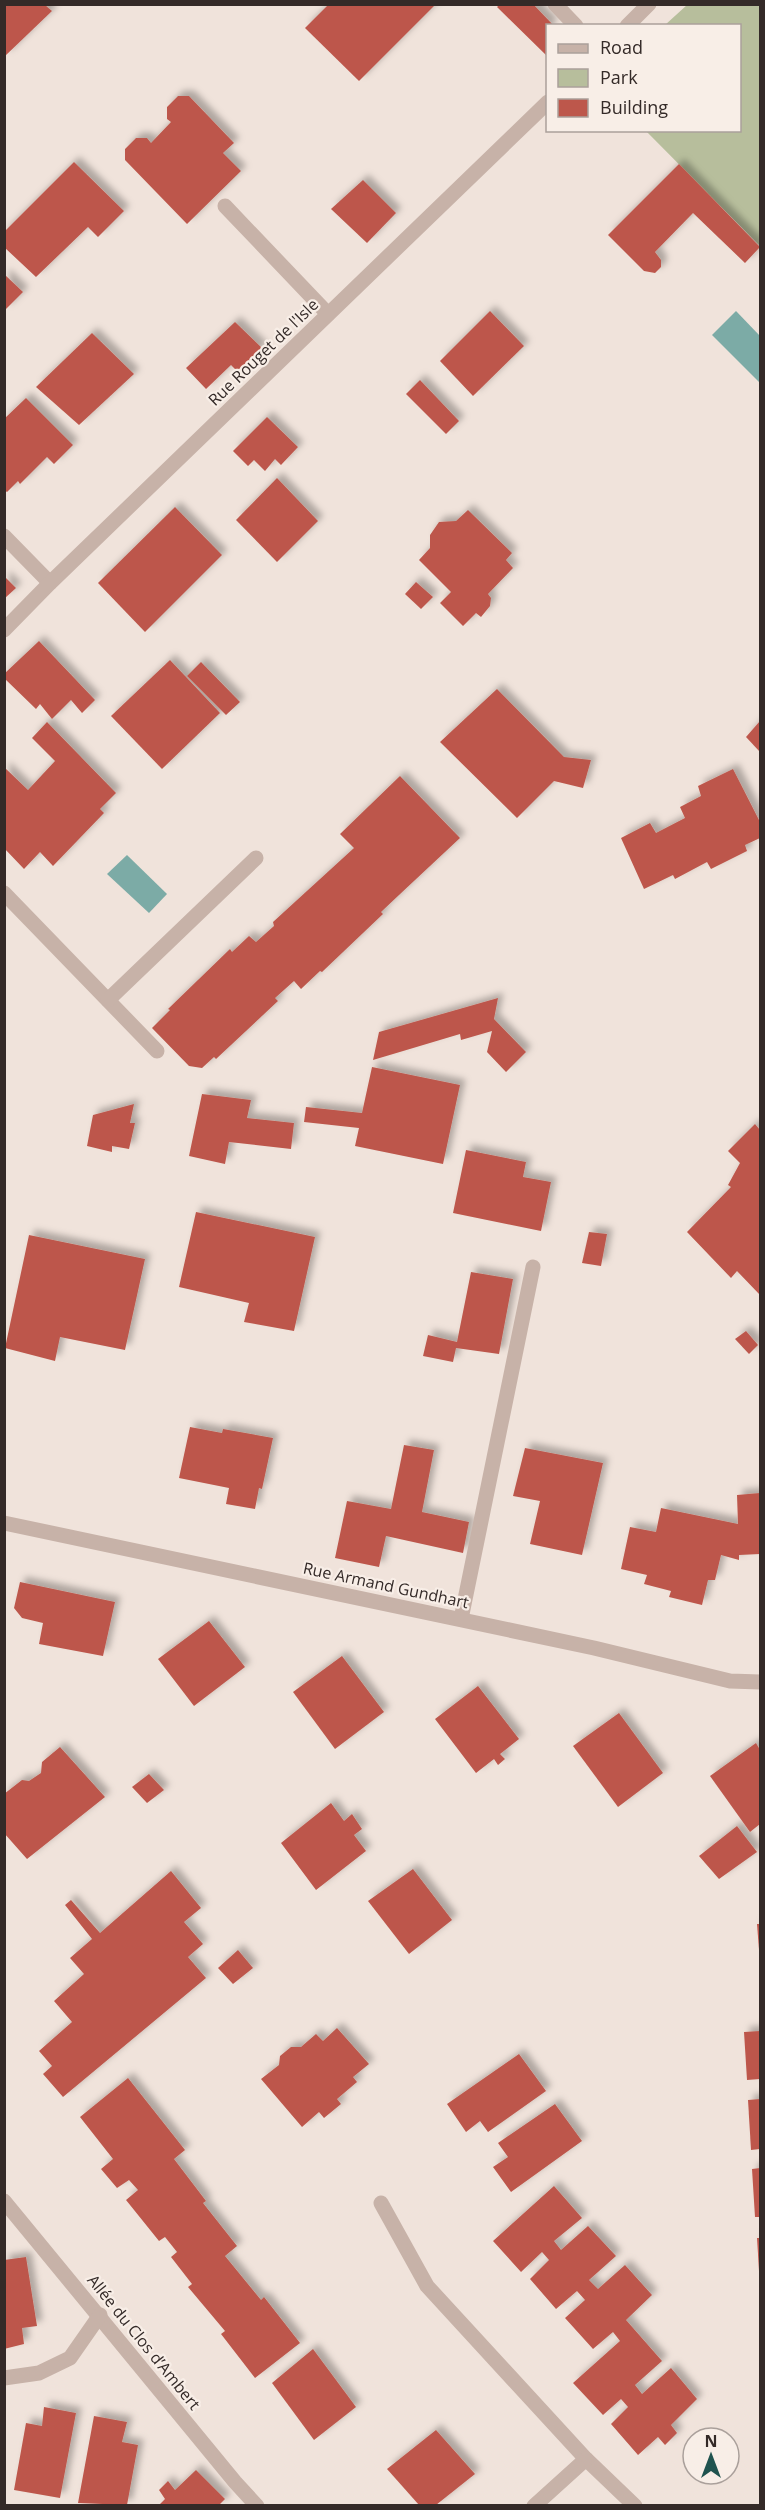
<svg xmlns="http://www.w3.org/2000/svg" width="765" height="2510" font-family="'Open Sans',sans-serif">
	<defs>
		<filter id="shadow"><feDropShadow dx="5.5" dy="-5.5" stdDeviation="3" flood-color="#0004"/></filter>
	</defs>
	<rect width="100%" height="100%" fill="#f0e3db"/>
	<path fill="#b7be9c" d="M687,5H760V246L646,131L740,130V26L665,25Z"/>
	<g fill="#7caba6">
		<path d="M736,311L760,336V383L712,335Z"/>
		<path d="M127,855L167,894L149,913L107,874Z"/>
	</g>
	<g fill="#bd574b" filter="url(#shadow)">
		<path d="M329,4H436L359,81L305,28Z"/>
		<path d="M500,4H533L554,26H548V57L497,7Z"/>
		<path d="M4,5H45L52,11L4,57Z"/>
		<path d="M178,96H189L234,143L223,153L241,171L187,224L125,160V149L136,138H147L151,143L171,122L167,119V107Z"/>
		<path d="M74,162L124,211L98,237L88,227L36,277L4,247V232Z"/>
		<path d="M679,164L760,247L745,263L693,213L655,252L661,260V267L655,273L644,271L608,235Z"/>
		<path d="M363,180L396,213L367,243L331,209Z"/>
		<path d="M4,274L23,292L4,311Z"/>
		<path d="M490,311L524,346L473,396L440,361Z"/>
		<path d="M235,322L262,348L237,371L231,365L206,389L186,368Z"/>
		<path d="M92,333L134,374L79,425L36,387Z"/>
		<path d="M420,380L459,421L446,434L406,394Z"/>
		<path d="M26,398L73,445L54,464L47,457L20,484L18,481L7,492L4,490V419Z"/>
		<path d="M267,417L298,447L281,465L275,459L265,471L254,460L248,466L233,451Z"/>
		<path d="M277,478L318,521L277,562L236,520Z"/>
		<path d="M175,507L222,555L145,632L98,583Z"/>
		<path d="M468,510L512,553L506,560L513,568L488,594L491,598L490,606L481,617L476,613L463,626L440,603L451,592L419,560L430,548V535L439,522L456,521Z"/>
		<path d="M4,576L16,588L4,599Z"/>
		<path d="M416,582L433,597L421,609L405,594Z"/>
		<path d="M39,641L95,700L82,713L71,700L52,719L40,704L36,709L4,678V674Z"/>
		<path d="M170,660L220,713L162,769L111,716Z"/>
		<path d="M201,662L240,702L226,715L187,676Z"/>
		<path d="M497,689L564,757L591,760L583,788L554,781L517,818L440,742Z"/>
		<path d="M760,721V752L746,737Z"/>
		<path d="M47,722L116,793L100,809L104,813L53,866L40,852L24,869L4,848V767L28,790L55,761L32,738Z"/>
		<path d="M733,769L760,822V838L745,845L747,851L711,869L707,862L675,879L673,875L644,889L621,838L650,823L656,833L685,818L680,807L701,796L698,786Z"/>
		<path d="M400,776L460,838L399,895L381,912L383,914L322,972L320,971L301,989L294,981L275,998L278,1001L216,1059L214,1057L202,1068L189,1066L152,1028L170,1010L168,1009L230,949L232,952L249,936L256,942L274,926L273,922L354,848L340,834Z"/>
		<path d="M498,998L494,1019L526,1052L506,1072L487,1052L492,1031L461,1040L460,1034L373,1060L379,1032Z"/>
		<path d="M372,1067L460,1085L443,1164L355,1146L359,1128L304,1122L306,1107L362,1113Z"/>
		<path d="M202,1094L251,1100L247,1118L294,1123L291,1149L229,1142L225,1164L189,1156Z"/>
		<path d="M134,1104L130,1123H135L129,1149L112,1146V1152L87,1146L93,1115Z"/>
		<path d="M755,1124L760,1130V1295L737,1271L731,1278L687,1232L731,1187L728,1185L740,1163L728,1151Z"/>
		<path d="M466,1150L526,1162L523,1177L551,1182L541,1231L453,1213Z"/>
		<path d="M196,1212L315,1237L294,1331L244,1322L249,1303L179,1287Z"/>
		<path d="M589,1232L607,1234L601,1266L582,1263Z"/>
		<path d="M29,1235L145,1259L125,1350L60,1337L55,1361L5,1348Z"/>
		<path d="M471,1272L513,1279L499,1354L456,1348L453,1362L423,1356L428,1335L457,1342Z"/>
		<path d="M746,1331L758,1345L749,1354L735,1339Z"/>
		<path d="M190,1427L222,1433L223,1429L273,1438L262,1489L259,1488L255,1509L226,1504L229,1488L179,1478Z"/>
		<path d="M404,1445L434,1450L422,1512L469,1522L463,1553L386,1536L379,1567L335,1558L347,1501L391,1509Z"/>
		<path d="M525,1448L603,1463L582,1555L530,1544L540,1501L513,1496Z"/>
		<path d="M760,1493V1554L739,1555V1560L721,1555L715,1580H708L702,1605L669,1597L671,1591L644,1584L647,1575L621,1569L630,1527L656,1532L661,1508L738,1524L737,1495Z"/>
		<path d="M20,1582L115,1602L103,1656L39,1644L43,1623L22,1618L14,1608Z"/>
		<path d="M209,1621L245,1667L194,1706L158,1659Z"/>
		<path d="M342,1656L384,1712L335,1749L293,1692Z"/>
		<path d="M478,1686L519,1739L500,1754L505,1759L498,1765L494,1759L476,1773L435,1719Z"/>
		<path d="M619,1713L663,1773L618,1807L573,1746Z"/>
		<path d="M756,1743L760,1750V1824L750,1832L710,1776Z"/>
		<path d="M60,1747L105,1797L27,1859L4,1833V1794L22,1780L29,1781L41,1773L42,1762Z"/>
		<path d="M149,1774L164,1790L147,1803L132,1787Z"/>
		<path d="M331,1803L344,1821L352,1814L362,1829L354,1835L366,1851L316,1890L281,1843Z"/>
		<path d="M737,1826L757,1852L719,1879L699,1856Z"/>
		<path d="M413,1869L452,1920L409,1954L368,1901Z"/>
		<path d="M171,1871L201,1908L184,1922L203,1944L188,1957L206,1978L63,2097L43,2074L52,2066L39,2051L72,2022L54,2001L84,1974L70,1958L92,1939L65,1905L71,1900L100,1933Z"/>
		<path d="M757,1924H760V1950H759Z"/>
		<path d="M238,1950L253,1968L233,1984L218,1968Z"/>
		<path d="M337,2028L369,2064L353,2077L357,2082L337,2099L341,2104L324,2118L319,2112L302,2127L261,2079L279,2065L280,2056L291,2047H301L316,2034L323,2041Z"/>
		<path d="M760,2031V2079L747,2080L744,2032Z"/>
		<path d="M519,2054L546,2091L488,2132L480,2121L466,2132L447,2104Z"/>
		<path d="M128,2078L185,2150L174,2159L206,2201L203,2203L237,2246L225,2256L261,2300L264,2297L300,2343L255,2378L221,2334L225,2331L188,2287L192,2284L171,2257L177,2252L165,2237L159,2241L126,2200L138,2190L129,2180L117,2188L101,2169L113,2159L80,2117Z"/>
		<path d="M760,2099V2149L751,2150L748,2100Z"/>
		<path d="M555,2104L582,2141L511,2192L493,2167L508,2157L498,2143Z"/>
		<path d="M760,2168V2217H755L752,2169Z"/>
		<path d="M554,2186L582,2218L554,2241L561,2250L588,2226L616,2256L589,2280L598,2289L625,2265L652,2295L626,2320L662,2361L635,2385L642,2394L671,2368L697,2399L671,2425L677,2433L665,2445L658,2437L638,2455L611,2424L628,2407L621,2399L603,2415L573,2383L620,2341L613,2332L593,2349L565,2318L585,2300L577,2291L556,2309L530,2279L549,2260L542,2252L521,2272L493,2241Z"/>
		<path d="M757,2238H760V2271H759Z"/>
		<path d="M26,2257L37,2326L22,2328L24,2344L4,2349V2260Z"/>
		<path d="M313,2349L356,2407L314,2440L272,2383Z"/>
		<path d="M44,2407L76,2413L60,2498L14,2490L26,2423L42,2426Z"/>
		<path d="M94,2416L127,2422L122,2442L138,2445L127,2505L78,2503Z"/>
		<path d="M436,2430L475,2474L436,2505H419L387,2469Z"/>
		<path d="M196,2470L225,2499L219,2505H159L165,2499L159,2490L168,2481L175,2490Z"/>
	</g>
	<g fill="none" stroke-linecap="round" stroke-linejoin="round">
		<g stroke="#c7b2a8" stroke-width="15">
			<path d="M555,4L576,26"/>
			<path d="M225,206L328,314"/>
			<path d="M4,536L50,583"/>
			<path d="M4,893L157,1051"/>
			<path d="M108,1000L256,858"/>
			<path d="M461,1619L533,1267"/>
		</g>
		<g stroke="#c7b2a8" stroke-width="15">
			<path d="M627,26L649,4"/>
			<path d="M4,630L50,583L548,102"/>
			<path d="M4,1523L594,1648L730,1681L760,1682"/>
			<path d="M4,2201L235,2482L257,2506"/>
			<path d="M381,2203L427,2286L586,2459L635,2506"/>
			<path d="M4,2378L39,2373L70,2358L100,2315"/>
			<path d="M534,2506L586,2459"/>
		</g>
	</g>
	<g text-anchor="middle" dominant-baseline="central" stroke-width="4.5" stroke-linejoin="round" paint-order="stroke">
		<g font-size="16" fill="#342a28" stroke="#f8eee7">
			<text transform="translate(263 352) rotate(-44)">Rue Rouget de l'Isle</text>
			<text transform="translate(386 1585) rotate(12)">Rue Armand Gundhart</text>
			<text transform="translate(144 2342) rotate(51)">Allée du Clos d’Ambert</text>
		</g>
	</g>
	<rect width="765" height="2510" fill="none" stroke="#342a28" stroke-width="12"/>
	<rect x="546" y="24" width="195" height="108" fill="#f8eee7" stroke="#aaa09b" stroke-width="1.5"/>
	<rect x="558" y="44" width="30" height="9" fill="#c7b2a8" stroke="#aaa09b" stroke-width="1.5"/>
	<text x="600" y="54" font-size="18" fill="#342a28">Road</text>
	<rect x="558" y="69" width="30" height="18" fill="#b7be9c" stroke="#aaa09b" stroke-width="1.5"/>
	<text x="600" y="84" font-size="18" fill="#342a28">Park</text>
	<rect x="558" y="99" width="30" height="18" fill="#bd574b" stroke="#aaa09b" stroke-width="1.5"/>
	<text x="600" y="114" font-size="18" fill="#342a28">Building</text>
	<g transform="translate(711 2456)"><circle r="28" fill="#f8eee7" stroke="#aaa09b" stroke-width="1.5"/>
	<path d="M0-4.5L10 22L0 15L-10 22Z" fill="#20534f"/>
	<text y="-9" font-size="16" font-weight="bold" text-anchor="middle" fill="#342a28">N</text>
	</g>
</svg>
